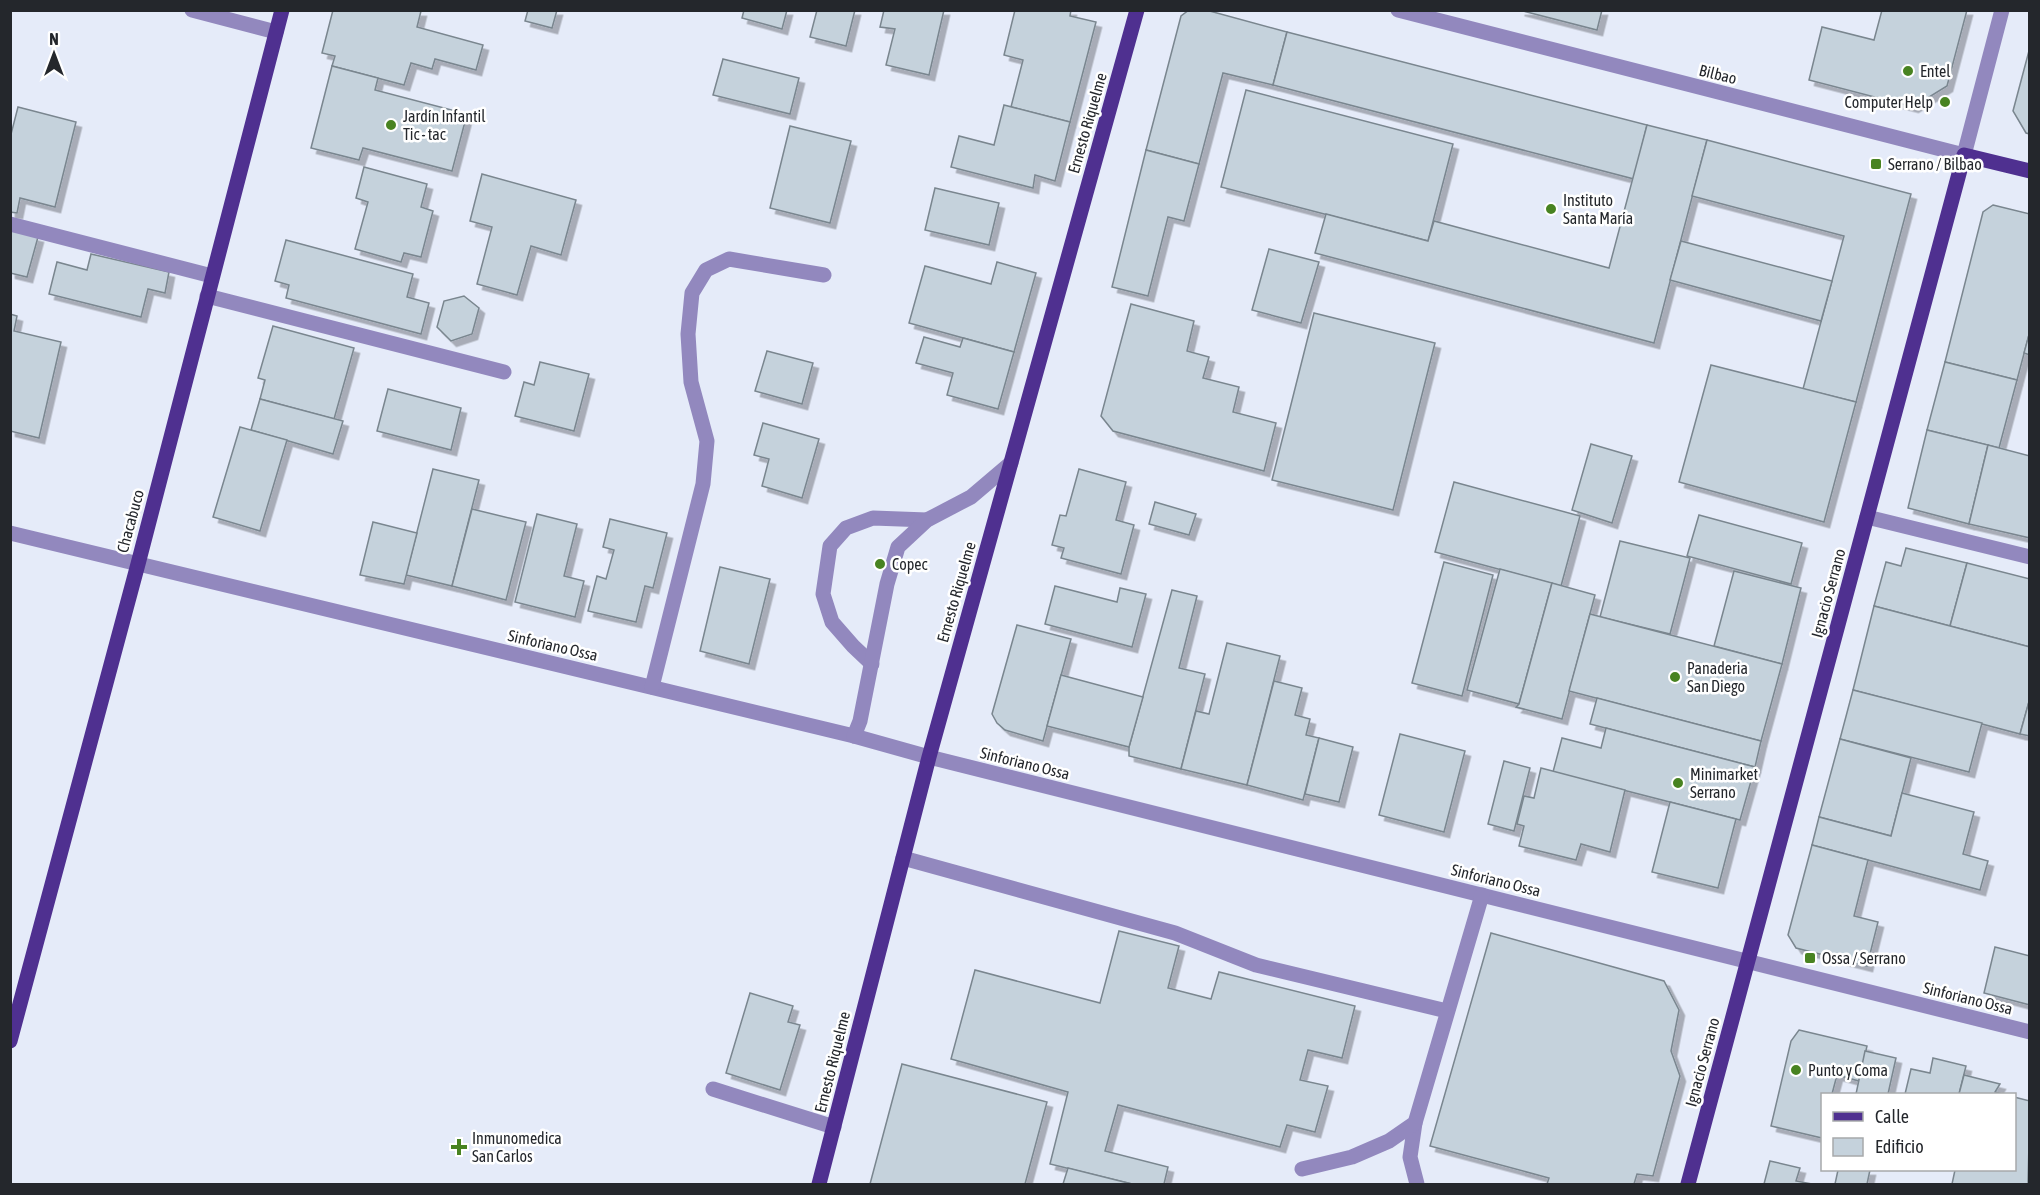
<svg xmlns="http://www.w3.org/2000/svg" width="2040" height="1195" font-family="'Asap Condensed',sans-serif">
	<defs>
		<filter id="shadow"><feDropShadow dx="5.5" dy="5.5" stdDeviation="0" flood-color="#0004"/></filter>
	</defs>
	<rect width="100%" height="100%" fill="#e5ebf9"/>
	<g fill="#c5d2dc" stroke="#7a868f" stroke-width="1.5" filter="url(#shadow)">
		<path d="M333,10L421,11L417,27L483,45L476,70L435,59L432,69L411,63L404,85L332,66L335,56L322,53Z"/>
		<path d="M528,10H557L552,28L525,21Z"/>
		<path d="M744,10H787L782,29L742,18Z"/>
		<path d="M817,10H855L846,46L810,37Z"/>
		<path d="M884,10H944L929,75L886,65L895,29L880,27Z"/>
		<path d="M1015,10H1071L1070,16L1096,22L1070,122L1011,107L1023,60L1004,55Z"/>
		<path d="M1189,10H1206L1287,32L1273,85L1223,73L1199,164L1146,150L1181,16Z"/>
		<path d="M1519,10H1602L1597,30Z"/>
		<path d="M1882,10H1967L1947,86L1913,107L1809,80L1822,27L1874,40Z"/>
		<path d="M1287,32L1647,125L1634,179L1273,85Z"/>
		<path d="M2030,47V134L2026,133L2013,111Z"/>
		<path d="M723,59L799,78L790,114L713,95Z"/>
		<path d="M332,66L378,78L375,90L467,114L452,171L363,148L359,160L311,148Z"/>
		<path d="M1246,90L1453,144L1428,241L1221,187Z"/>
		<path d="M1004,105L1070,122L1055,181L1035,175L1033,188L951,167L959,136L994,145Z"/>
		<path d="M18,107L76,122L55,207L20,198L17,213L10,212V138Z"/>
		<path d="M1647,125L1707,140L1654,343L1315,253L1326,214L1428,241L1434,221L1609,268Z"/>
		<path d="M790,126L851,141L830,223L770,208Z"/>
		<path d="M1707,140L1911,194L1856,402L1803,389L1844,236L1692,196Z"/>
		<path d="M1146,150L1199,164L1184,221L1168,217L1148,296L1112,287Z"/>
		<path d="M364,167L427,184L421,207L433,211L421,257L404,253L401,262L355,249L368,202L356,198Z"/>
		<path d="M482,174L576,200L561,255L531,246L517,295L477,284L492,227L470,221Z"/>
		<path d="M935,188L999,203L989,245L925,230Z"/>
		<path d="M1993,205L2030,214V331L2017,380L1945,362L1983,212Z"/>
		<path d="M10,230L38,237L27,277L10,273Z"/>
		<path d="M286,240L413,274L407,297L429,303L421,334L286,298L289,285L275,281Z"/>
		<path d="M1681,241L1832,281L1821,321L1670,280Z"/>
		<path d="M1269,249L1319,262L1301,323L1252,310Z"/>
		<path d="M91,254L169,272L165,293L148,289L141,317L49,294L57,262L87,270Z"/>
		<path d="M997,262L1036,273L1014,352L909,323L925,266L991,284Z"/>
		<path d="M464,296L479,308L472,334L451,341L437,327L444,301Z"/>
		<path d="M1131,304L1194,321L1187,351L1209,357L1203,378L1239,387L1233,412L1276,423L1264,471L1113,431L1101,416Z"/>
		<path d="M1314,313L1435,343L1393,510L1272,480Z"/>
		<path d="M10,314L17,316L14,331L61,342L39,438L10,431Z"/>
		<path d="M273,326L354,348L334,419L260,399L265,380L258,378Z"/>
		<path d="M2030,331V355L2024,353Z"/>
		<path d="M924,337L960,347L963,338L1014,352L998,409L947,395L953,373L916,363Z"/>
		<path d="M767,351L813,363L802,404L755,391Z"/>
		<path d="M540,362L589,374L574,431L515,416L524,382L534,385Z"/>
		<path d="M1945,362L2017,380L1999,448L1927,430Z"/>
		<path d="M1711,365L1856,402L1824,522L1679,482Z"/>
		<path d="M388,389L461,408L451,450L377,431Z"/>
		<path d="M260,399L343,421L333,454L251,430Z"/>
		<path d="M763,423L819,439L802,498L762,486L769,459L754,455Z"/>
		<path d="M240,427L287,440L260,531L213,517Z"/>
		<path d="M1927,430L1988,445L1969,524L1908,508Z"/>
		<path d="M1591,444L1632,456L1612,523L1572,510Z"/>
		<path d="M1988,445L2030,456V538L1969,524Z"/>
		<path d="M433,469L479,480L452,586L406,575Z"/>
		<path d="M1079,469L1126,482L1116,520L1134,525L1121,574L1061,558L1064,548L1052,545L1060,515L1066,516Z"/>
		<path d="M1454,482L1580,516L1561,586L1435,552Z"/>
		<path d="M1155,502L1196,514L1189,535L1149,524Z"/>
		<path d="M472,509L526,522L506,600L452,586Z"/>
		<path d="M537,514L577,524L564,576L584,581L575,617L515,602Z"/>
		<path d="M1699,515L1802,543L1791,584L1687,556Z"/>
		<path d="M610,519L667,533L653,588L645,586L636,622L588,611L597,576L606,579L614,550L603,547Z"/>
		<path d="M373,522L417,533L404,584L360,575Z"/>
		<path d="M1620,541L1690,558L1670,634L1600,617Z"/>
		<path d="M1906,548L1967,563L1950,626L1874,606L1886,562L1901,566Z"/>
		<path d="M1444,562L1493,575L1462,696L1412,683Z"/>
		<path d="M1967,563L2030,579V647L1950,626Z"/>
		<path d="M720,567L770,579L749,664L700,651Z"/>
		<path d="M1500,569L1552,583L1519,704L1467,690Z"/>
		<path d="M1734,571L1801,588L1782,664L1714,646Z"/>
		<path d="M1552,583L1595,595L1562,719L1516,707L1519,704Z"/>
		<path d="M1055,586L1117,602L1120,588L1146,594L1132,647L1045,624Z"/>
		<path d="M1172,590L1197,596L1179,668L1205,674L1181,769L1129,756V747Z"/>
		<path d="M1874,606L2030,647V698L2020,734L1853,690Z"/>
		<path d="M1590,614L1782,664L1761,741L1569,691Z"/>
		<path d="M1017,625L1071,639L1043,741L1005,730L997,723L992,714Z"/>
		<path d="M1227,643L1280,656L1247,785L1181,769L1196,711L1209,714Z"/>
		<path d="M1061,675L1143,697L1129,747L1047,726Z"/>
		<path d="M1274,681L1302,688L1295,715L1310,719L1306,735L1319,738L1303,800L1247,785Z"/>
		<path d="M1853,690L1982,723L1969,772L1840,739Z"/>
		<path d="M1597,698L1761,741L1755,767L1590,724Z"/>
		<path d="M2030,698V736L2020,734Z"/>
		<path d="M1606,728L1755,767L1740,820L1553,772L1562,738L1601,748Z"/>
		<path d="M1400,734L1465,751L1444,832L1379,815Z"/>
		<path d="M1319,738L1353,747L1339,802L1305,794Z"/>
		<path d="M1840,739L1911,758L1891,836L1819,817Z"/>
		<path d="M1504,761L1530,768L1514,831L1488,824Z"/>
		<path d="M1541,768L1625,790L1610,852L1581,844L1576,860L1519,846L1524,826L1517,824L1524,796L1534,798Z"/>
		<path d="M1902,793L1974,812L1963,854L1988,861L1980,890L1812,845L1819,817L1891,836Z"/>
		<path d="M1670,802L1736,819L1718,888L1652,872Z"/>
		<path d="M1812,845L1868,860L1854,916L1878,922L1867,966L1796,948L1788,935Z"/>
		<path d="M1119,931L1179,946L1168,988L1211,999L1219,972L1355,1006L1342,1058L1308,1050L1300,1080L1328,1086L1315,1132L1287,1125L1280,1147L1118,1105L1105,1151L1168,1167L1164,1184H1132L1050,1164L1068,1092L951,1059L975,970L1100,1003Z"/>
		<path d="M1491,933L1664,981L1679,1010L1671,1051L1680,1076L1653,1176L1637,1174L1634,1184H1547L1549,1178L1430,1146Z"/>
		<path d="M1995,947L2030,956V1005L1984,993Z"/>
		<path d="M750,993L793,1006L788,1022L800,1025L780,1090L726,1073Z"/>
		<path d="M1799,1030L1867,1046L1859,1081L1837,1075L1832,1094H1822V1138L1771,1126L1791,1041Z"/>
		<path d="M1865,1051L1896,1058L1888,1094H1856Z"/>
		<path d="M1933,1058L1966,1066L1959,1094H1905L1911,1069L1930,1073Z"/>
		<path d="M902,1064L1047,1102L1025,1184H870Z"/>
		<path d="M1964,1075L2000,1084L1995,1092L2003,1094H1959Z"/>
		<path d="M2014,1097L2030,1101L2028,1184H1952L1955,1170H2014Z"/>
		<path d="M1770,1161L1800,1168L1796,1181L1812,1184H1764Z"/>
		<path d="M1068,1168L1132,1184H1063Z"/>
		<path d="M1838,1170H1870L1867,1184H1835Z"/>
	</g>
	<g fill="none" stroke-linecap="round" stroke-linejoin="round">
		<g stroke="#9288be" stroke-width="15">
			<path d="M192,10L276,32"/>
			<path d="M1398,10L1964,155L2002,10"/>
			<path d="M10,224L212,276"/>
			<path d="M207,296L504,372"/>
			<path d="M1867,517L2030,557"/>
			<path d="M10,533L854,736L929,757L2030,1032"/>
			<path d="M872,664L853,646L832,622L823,594L830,546L846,528L873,518L927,520"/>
			<path d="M652,687L703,484L707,441L691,382L688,334L692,293L706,270L729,259L824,275"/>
			<path d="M854,736L860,721L887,584L898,547L927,520L971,497L1011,463"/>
			<path d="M903,858L1175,933L1256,965L1447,1011"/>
			<path d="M713,1089L834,1127"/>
			<path d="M1415,1123L1410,1157L1417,1184"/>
			<path d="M1302,1169L1352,1157L1389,1141L1415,1123L1482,895"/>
		</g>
		<g stroke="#4f3090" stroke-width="15">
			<path d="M10,1041L138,564L282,10"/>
			<path d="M819,1184L929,757L1137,10"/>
			<path d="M1688,1184L1964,155L2030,171"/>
		</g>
	</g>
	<g fill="#488321" stroke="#fff" stroke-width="2">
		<circle cx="1908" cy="71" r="6"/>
		<circle cx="1945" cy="102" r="6"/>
		<circle cx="391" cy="125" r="6"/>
		<rect x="1870" y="158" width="12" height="12" rx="3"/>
		<circle cx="1551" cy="209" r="6"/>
		<circle cx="880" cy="564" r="6"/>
		<circle cx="1675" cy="677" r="6"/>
		<circle cx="1678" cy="783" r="6"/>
		<rect x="1804" y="952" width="12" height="12" rx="3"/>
		<circle cx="1796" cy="1070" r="6"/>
		<path d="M456 1138h6v6h6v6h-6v6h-6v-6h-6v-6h6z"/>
	</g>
	<g text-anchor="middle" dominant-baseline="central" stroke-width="5" stroke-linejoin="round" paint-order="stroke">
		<g font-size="16" fill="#24272c" stroke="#fff" text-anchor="start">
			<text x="1920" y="71">Entel</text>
			<text x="1933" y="102" text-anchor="end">Computer Help</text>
			<text x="403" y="116">Jardín Infantil<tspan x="403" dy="18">Tic - tac</tspan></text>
			<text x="1888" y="164">Serrano / Bilbao</text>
			<text x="1563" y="200">Instituto<tspan x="1563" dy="18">Santa María</tspan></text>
			<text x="892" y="564">Copec</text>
			<text x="1687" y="668">Panaderia<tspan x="1687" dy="18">San Diego</tspan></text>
			<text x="1690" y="774">Minimarket<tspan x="1690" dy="18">Serrano</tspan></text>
			<text x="1822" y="958">Ossa / Serrano</text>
			<text x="1808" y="1070">Punto y Coma</text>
			<text x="472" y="1138">Inmunomedica<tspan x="472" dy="18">San Carlos</tspan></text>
		</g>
		<g font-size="16" fill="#24272c" stroke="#fff">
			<text transform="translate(1718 74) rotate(14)">Bilbao</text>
			<text transform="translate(1087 123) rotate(-74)">Ernesto Riquelme</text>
			<text transform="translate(130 521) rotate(-75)">Chacabuco</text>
			<text transform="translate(956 592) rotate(-74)">Ernesto Riquelme</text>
			<text transform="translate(1828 593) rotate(-75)">Ignacio Serrano</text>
			<text transform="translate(553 645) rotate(13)">Sinforiano Ossa</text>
			<text transform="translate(1025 763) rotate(14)">Sinforiano Ossa</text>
			<text transform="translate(1496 880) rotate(14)">Sinforiano Ossa</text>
			<text transform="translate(1968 998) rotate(14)">Sinforiano Ossa</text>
			<text transform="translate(832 1062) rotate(-76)">Ernesto Riquelme</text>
			<text transform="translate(1702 1062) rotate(-75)">Ignacio Serrano</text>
		</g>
	</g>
	<rect width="2040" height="1195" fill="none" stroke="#24272c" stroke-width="24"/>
	<rect x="1821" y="1093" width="195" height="78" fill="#ffffff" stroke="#a7a9ab" stroke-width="1.5"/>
	<rect x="1833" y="1112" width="30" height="9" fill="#4f3090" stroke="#a7a9ab" stroke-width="1.5"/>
	<text x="1875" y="1123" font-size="18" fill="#24272c">Calle</text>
	<rect x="1833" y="1138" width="30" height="18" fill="#c5d2dc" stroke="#a7a9ab" stroke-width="1.5"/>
	<text x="1875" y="1153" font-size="18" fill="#24272c">Edificio</text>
	<g transform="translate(54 54)" stroke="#ffffff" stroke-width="4.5" paint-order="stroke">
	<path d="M0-4.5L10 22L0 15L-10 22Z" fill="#24272c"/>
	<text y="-9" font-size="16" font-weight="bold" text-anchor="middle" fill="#24272c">N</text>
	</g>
</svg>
